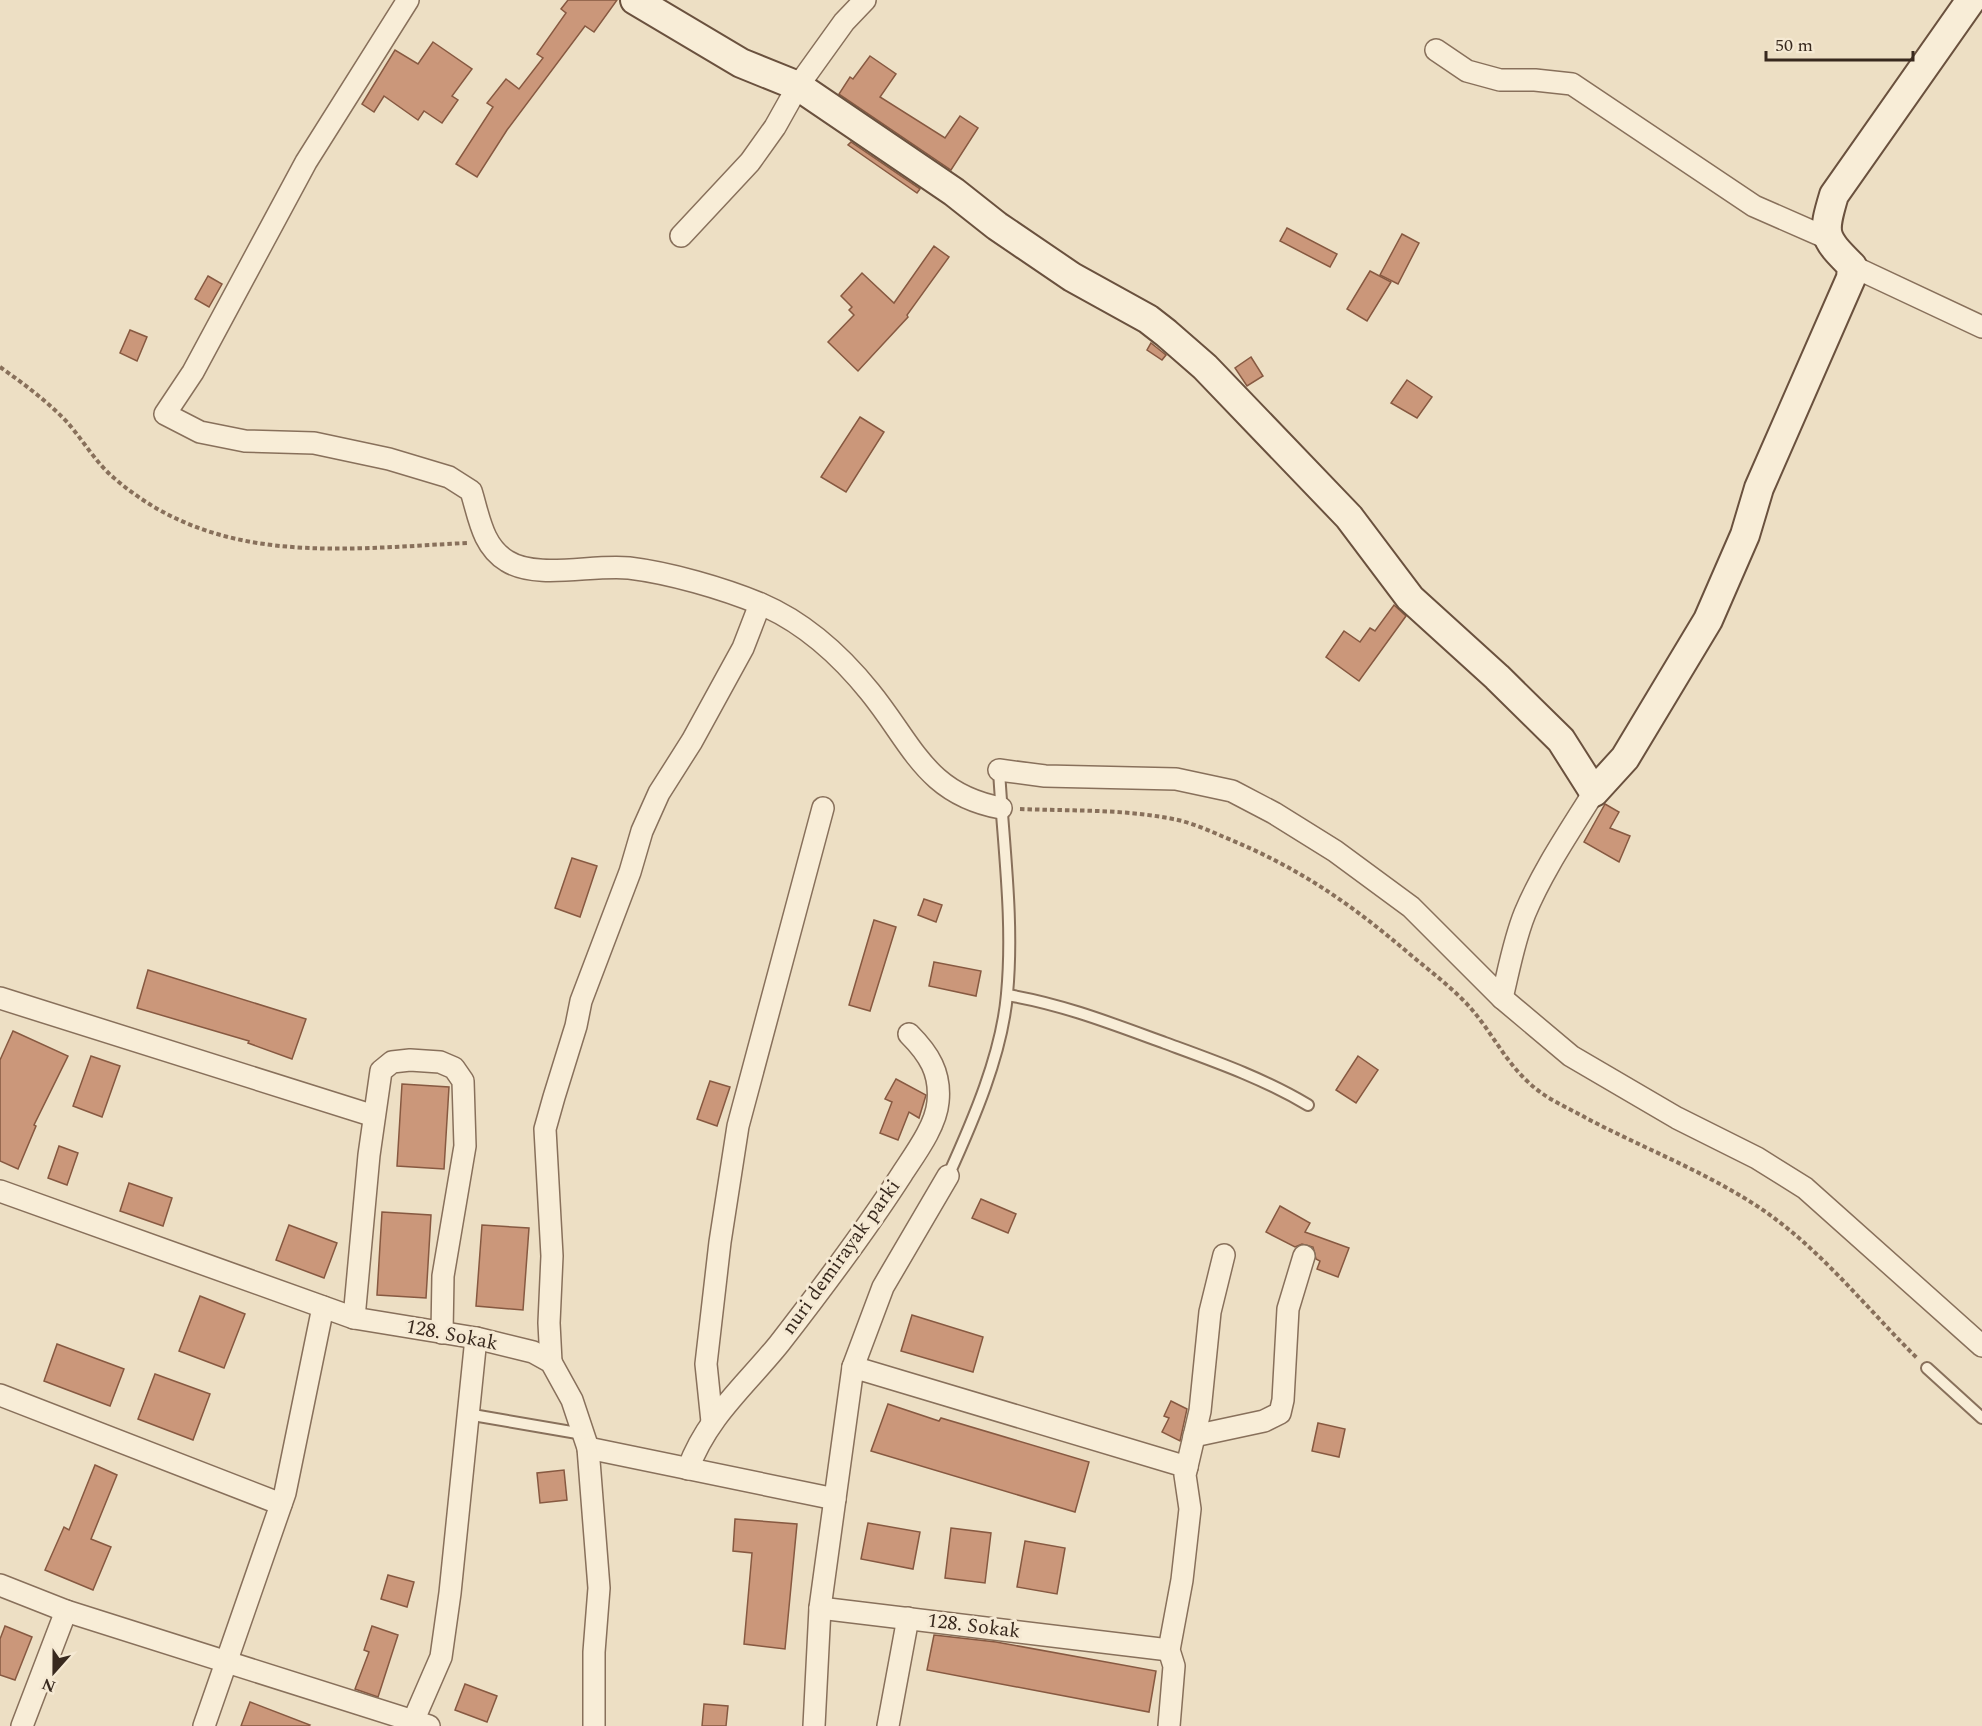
<svg xmlns="http://www.w3.org/2000/svg" width="1982" height="1726" font-family="Spectral,serif">
	<rect width="100%" height="100%" fill="#eddfc4"/>
	<g fill="#cb977a" stroke="#875941" stroke-width="1.5">
		<path d="M568,0H617L594,32L585,26L507,130L477,177L456,164L493,107L487,103L506,79L519,89L543,58L537,54L566,13L561,9Z"/>
		<path d="M433,42L472,69L452,96L458,100L442,123L424,111L418,120L384,96L374,112L362,104L395,50L418,64Z"/>
		<path d="M870,56L896,74L880,97L945,138L960,116L978,128L951,170L839,94L850,77L853,79Z"/>
		<path d="M851,142L920,189L917,193L848,145Z"/>
		<path d="M1287,228L1337,254L1330,267L1280,241Z"/>
		<path d="M1402,234L1419,243L1398,284L1380,275Z"/>
		<path d="M934,246L949,257L907,315L908,317L858,371L828,342L854,315L849,310L852,307L841,296L862,273L894,303Z"/>
		<path d="M1370,271L1391,282L1367,321L1347,309Z"/>
		<path d="M208,276L222,284L209,307L195,299Z"/>
		<path d="M130,330L147,337L137,361L120,353Z"/>
		<path d="M1151,343L1166,355L1162,360L1147,350Z"/>
		<path d="M1251,357L1263,376L1247,386L1235,368Z"/>
		<path d="M1407,380L1432,397L1417,418L1391,403Z"/>
		<path d="M860,417L884,432L846,492L821,477Z"/>
		<path d="M1394,605L1406,616L1359,681L1326,657L1344,631L1360,642L1370,628L1375,631Z"/>
		<path d="M1605,804L1619,812L1610,828L1630,836L1619,862L1584,842Z"/>
		<path d="M572,858L597,866L580,917L555,908Z"/>
		<path d="M924,899L942,905L936,922L918,915Z"/>
		<path d="M874,920L896,927L870,1011L849,1005Z"/>
		<path d="M934,962L981,971L976,996L929,986Z"/>
		<path d="M148,970L306,1019L292,1059L248,1043L249,1041L137,1008Z"/>
		<path d="M13,1031L68,1056L34,1125L36,1126L18,1169L0,1161V1060Z"/>
		<path d="M91,1056L120,1066L102,1117L73,1106Z"/>
		<path d="M1358,1056L1378,1070L1356,1103L1336,1090Z"/>
		<path d="M896,1079L926,1095L919,1118L909,1112L898,1140L880,1133L892,1102L885,1099Z"/>
		<path d="M710,1081L730,1087L717,1126L697,1119Z"/>
		<path d="M402,1084L449,1087L444,1169L397,1166Z"/>
		<path d="M59,1146L78,1153L67,1185L48,1178Z"/>
		<path d="M129,1183L172,1198L163,1226L120,1211Z"/>
		<path d="M981,1199L1016,1214L1008,1233L972,1218Z"/>
		<path d="M1280,1206L1310,1223L1305,1232L1349,1248L1338,1277L1317,1269L1320,1261L1316,1259L1313,1247L1302,1244L1295,1247L1266,1232Z"/>
		<path d="M382,1212L431,1215L426,1298L377,1295Z"/>
		<path d="M289,1225L337,1243L324,1278L276,1260Z"/>
		<path d="M482,1225L529,1228L523,1310L476,1306Z"/>
		<path d="M200,1296L245,1314L224,1368L179,1351Z"/>
		<path d="M912,1315L983,1337L973,1372L901,1351Z"/>
		<path d="M57,1344L124,1369L110,1406L44,1381Z"/>
		<path d="M155,1374L210,1394L193,1440L138,1419Z"/>
		<path d="M1171,1401L1187,1409L1180,1441L1162,1432L1169,1418L1164,1416Z"/>
		<path d="M888,1404L939,1421L941,1418L1089,1462L1075,1512L871,1451Z"/>
		<path d="M1318,1423L1345,1429L1339,1457L1312,1451Z"/>
		<path d="M95,1465L117,1475L91,1539L111,1547L93,1590L45,1570L64,1527L69,1530Z"/>
		<path d="M564,1470L567,1500L540,1503L537,1473Z"/>
		<path d="M735,1519L797,1524L785,1649L744,1644L752,1553L733,1551Z"/>
		<path d="M868,1523L920,1532L913,1569L861,1559Z"/>
		<path d="M951,1528L991,1533L985,1583L945,1578Z"/>
		<path d="M1025,1541L1065,1548L1057,1594L1017,1587Z"/>
		<path d="M388,1575L414,1582L407,1607L381,1599Z"/>
		<path d="M5,1626L32,1637L15,1680L0,1675V1639Z"/>
		<path d="M372,1626L398,1635L378,1697L355,1689L369,1652L364,1650Z"/>
		<path d="M934,1635L996,1642L1156,1671L1149,1712L927,1670Z"/>
		<path d="M465,1684L497,1696L487,1722L455,1710Z"/>
		<path d="M250,1702L310,1725L309,1726H241Z"/>
		<path d="M704,1704L728,1706L726,1726H702Z"/>
	</g>
	<g fill="none" stroke-linecap="round" stroke-linejoin="round">
		<g stroke="#88705b" stroke-width="14">
			<g id="lane">
				<path d="M1007,995C1062,1004 1113,1024 1165,1043C1214,1061 1263,1078 1308,1105"/>
				<path d="M948,1176C973,1121 1002,1054 1007,994C1014,920 1003,843 999,770"/>
				<path d="M1927,1368L1982,1418"/>
				<path d="M467,1414L583,1434"/>
			</g>
		</g>
		<g stroke="#88705b" stroke-width="24">
			<g id="street">
				<path d="M408,0L306,162L193,372L165,414L200,432L245,441L314,443L389,459L449,477L471,491C479,516 482,546 507,561C537,580 593,564 629,568C670,573 722,588 761,604C803,622 841,656 870,692C913,745 926,794 1001,808"/>
				<path d="M1436,50L1467,71L1500,80H1535L1572,84L1754,206L1827,238"/>
				<path d="M681,236L750,162L775,127L798,86L844,22L865,0"/>
				<path d="M1852,266L1982,327"/>
				<path d="M999,770L1045,776L1176,779L1232,791L1274,813L1335,851L1411,907L1502,998L1571,1056L1677,1118L1757,1158L1805,1188L1982,1346"/>
				<path d="M0,998L374,1116"/>
				<path d="M1502,998C1509,969 1514,940 1525,913C1543,870 1570,831 1594,792"/>
				<path d="M0,1191L354,1318L476,1338L533,1352L551,1362L572,1400L588,1448L599,1588L594,1652V1726"/>
				<path d="M354,1318L369,1155L381,1071L392,1062L410,1060L440,1062L454,1068L463,1081L465,1146L443,1276L442,1333"/>
				<path d="M551,1362L549,1323L552,1256L545,1129L554,1097L576,1026L581,1001L630,872L642,831L659,793L692,741L743,648L760,604"/>
				<path d="M853,1367L883,1287L948,1176"/>
				<path d="M0,1395L281,1504"/>
				<path d="M712,1422L706,1364L720,1242L738,1126L823,808"/>
				<path d="M1194,1436L1264,1421L1280,1413L1283,1400L1288,1309L1304,1256"/>
				<path d="M588,1448L835,1499"/>
				<path d="M688,1469C707,1417 745,1386 779,1344C821,1290 864,1233 902,1174C915,1154 936,1126 938,1102C941,1073 929,1054 909,1034"/>
				<path d="M0,1585L66,1611L429,1726"/>
				<path d="M820,1608L1169,1650"/>
				<path d="M22,1726L66,1611"/>
				<path d="M204,1726L285,1493L323,1307"/>
				<path d="M411,1726L441,1657L450,1593L476,1338"/>
				<path d="M814,1726L820,1608L853,1367L1187,1467"/>
				<path d="M888,1726L908,1618"/>
				<path d="M1169,1726L1174,1666L1169,1650L1182,1580L1190,1509L1185,1475L1200,1411L1210,1312L1224,1255"/>
			</g>
		</g>
		<g stroke="#6a513e" stroke-width="32">
			<path id="secondary" d="M635,0L741,63L798,86L954,192L997,226L1072,277L1148,319L1166,333L1205,367L1349,517L1410,598L1497,677L1561,740L1594,792L1625,758L1708,620L1745,535L1759,488L1851,278L1852,266C1823,237 1822,235 1834,195L1971,0"/>
		</g>
		<g stroke="#88705b" stroke-width="4" stroke-dasharray="4.5 3" stroke-linecap="butt">
			<path d="M0,367C24,384 47,401 67,422C83,440 96,463 114,478C217,567 341,549 467,543"/>
			<path d="M1020,809C1071,811 1123,809 1173,819C1190,822 1208,830 1224,837C1300,868 1351,904 1412,956C1429,970 1447,984 1462,999C1493,1029 1505,1068 1543,1094C1556,1103 1572,1110 1586,1118C1643,1148 1706,1172 1760,1208C1821,1249 1866,1308 1918,1359"/>
		</g>
		<use href="#lane" stroke="#f8edd7" stroke-width="10"/>
		<use href="#street" stroke="#f8edd7" stroke-width="21"/>
		<use href="#secondary" stroke="#f8edd7" stroke-width="28"/>
	</g>
	<g text-anchor="middle" dominant-baseline="central" stroke-width="6" stroke-linejoin="round" paint-order="stroke">
		<g font-size="20" fill="#38291e" stroke="#f5e9d3">
			<text transform="translate(841 1257) rotate(-54)">nuri demirayak parki</text>
			<text transform="translate(452 1335) rotate(11)">128. Sokak</text>
			<text transform="translate(974 1626) rotate(7)">128. Sokak</text>
		</g>
	</g>
	<g transform="translate(54 1672) rotate(201)" stroke="#f5e9d3" stroke-width="4.5" paint-order="stroke">
	<path d="M0-4.5L10 22L0 15L-10 22Z" fill="#38291e"/>
	<text y="-9" font-size="16" font-weight="bold" text-anchor="middle" fill="#38291e">N</text>
	</g>
	<path d="M1766 51v9h147v-9" fill="none" stroke="#38291e" stroke-width="3"/>
	<text x="1775" y="51" font-size="18" fill="#38291e" stroke="#f5e9d3" stroke-width="4.5" paint-order="stroke">50 m</text>
</svg>
